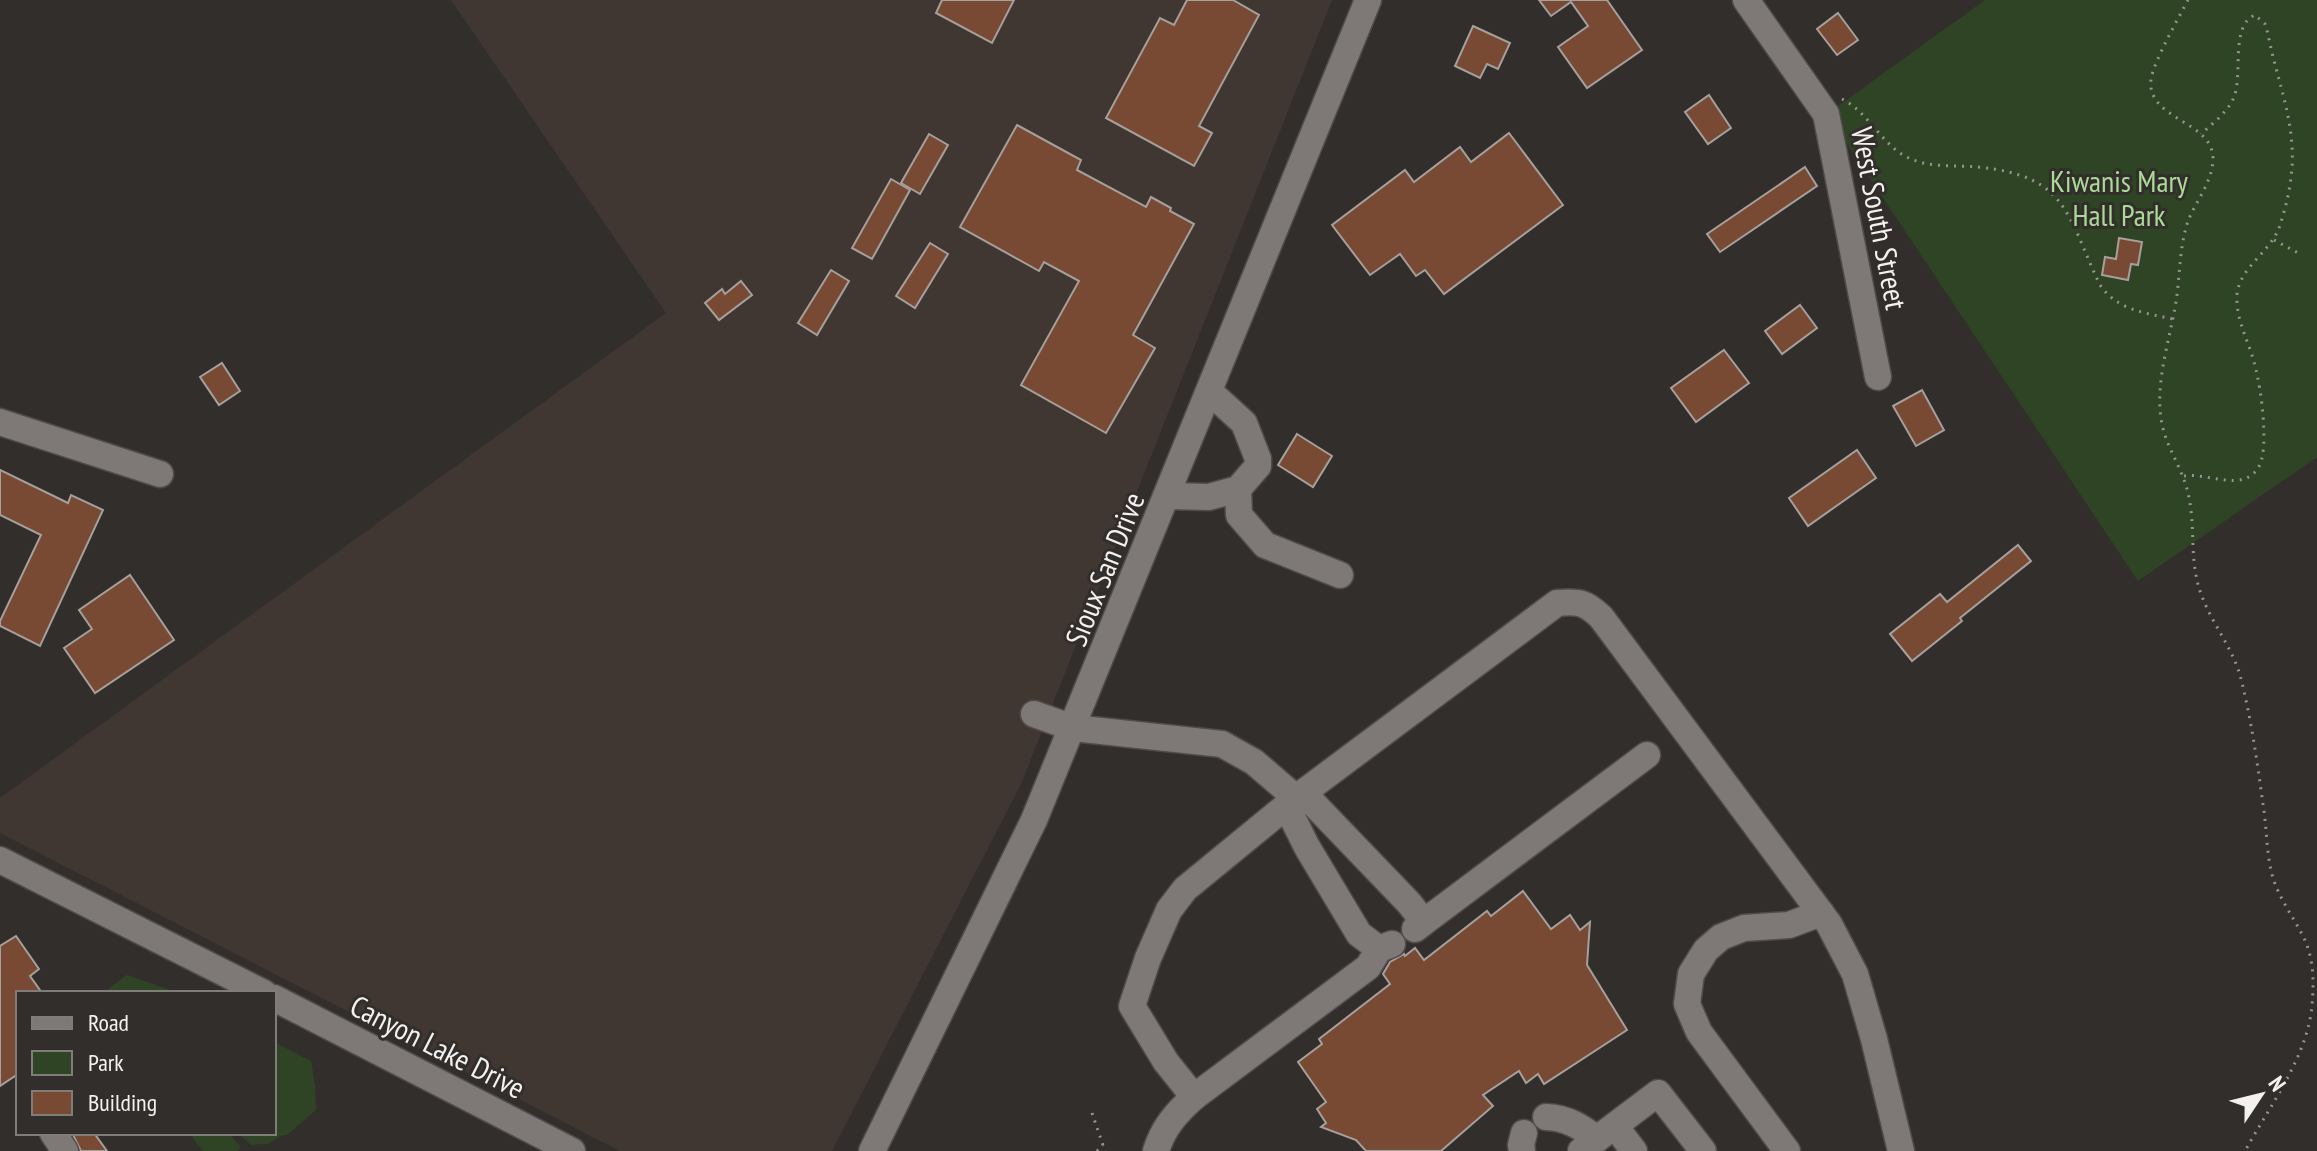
<svg xmlns="http://www.w3.org/2000/svg" width="2317" height="1151" font-family="'PT Sans Narrow',sans-serif">
	<rect width="100%" height="100%" fill="#322e2c"/>
	<path fill="#413732" d="M451,0H1332L1021,784L832,1151H620L0,833V798L666,313Z"/>
	<g fill="#2f4425">
		<path d="M1985,0H2317V457L2138,581L1827,114Z"/>
		<path d="M127,975L179,993H106L105,991Z"/>
		<path d="M274,1042L311,1061L315,1086L316,1110L287,1135H282L268,1144L251,1145L238,1133H274Z"/>
		<path d="M189,1133H228L241,1147L237,1151H203Z"/>
	</g>
	<g fill="#794a33" stroke="#a5a09d" stroke-width="2">
		<path d="M942,0H1014L992,43L936,13Z"/>
		<path d="M1187,0H1233L1259,15L1199,126L1212,133L1194,166L1106,118L1160,18L1174,25Z"/>
		<path d="M1539,0H1607L1642,50L1587,88L1558,47L1588,26L1571,2L1551,16Z"/>
		<path d="M1838,13L1858,40L1837,55L1817,29Z"/>
		<path d="M1473,26L1510,43L1498,69L1487,64L1480,78L1455,66Z"/>
		<path d="M1709,95L1731,128L1708,144L1685,112Z"/>
		<path d="M1017,125L1081,160L1077,170L1146,207L1151,197L1171,208L1170,211L1194,224L1133,335L1155,348L1106,433L1021,385L1079,281L1044,262L1039,271L960,227Z"/>
		<path d="M1509,133L1563,205L1444,294L1425,270L1416,276L1400,254L1370,275L1332,225L1405,170L1414,182L1460,147L1471,162Z"/>
		<path d="M929,134L948,145L920,194L901,183Z"/>
		<path d="M1805,167L1817,186L1720,252L1707,234Z"/>
		<path d="M891,179L910,190L872,259L852,248Z"/>
		<path d="M2119,238L2142,242L2138,265L2131,264L2128,280L2102,275L2105,257L2116,259Z"/>
		<path d="M930,243L948,254L915,308L896,296Z"/>
		<path d="M831,270L849,281L817,335L798,323Z"/>
		<path d="M741,281L752,295L719,320L705,303L722,289L725,294Z"/>
		<path d="M1800,305L1817,328L1782,354L1765,331Z"/>
		<path d="M1724,350L1749,383L1696,422L1671,388Z"/>
		<path d="M222,363L240,391L219,405L200,377Z"/>
		<path d="M1922,390L1944,430L1916,446L1893,406Z"/>
		<path d="M1297,434L1332,456L1313,487L1278,465Z"/>
		<path d="M1857,450L1876,478L1808,526L1789,498Z"/>
		<path d="M0,470L68,503L71,495L103,510L40,646L0,626V621L41,535L0,515Z"/>
		<path d="M2018,545L2031,561L1960,618L1962,621L1912,661L1890,634L1940,594L1947,602Z"/>
		<path d="M130,575L174,640L95,693L64,648L92,629L79,610Z"/>
		<path d="M1523,891L1551,929L1570,915L1580,930L1590,922L1587,965L1627,1030L1544,1084L1538,1074L1526,1083L1519,1071L1483,1095L1493,1106L1441,1151H1366L1356,1140L1321,1127L1326,1123L1317,1109L1326,1102L1298,1062L1322,1044L1319,1039L1390,984L1383,974L1390,962L1404,954L1405,956L1415,948L1424,960L1487,911L1491,916Z"/>
		<path d="M16,936L39,969L30,976L42,993H18V1074L0,1086V946Z"/>
		<path d="M72,1133H94L107,1151H81Z"/>
	</g>
	<g fill="none" stroke-linecap="round" stroke-linejoin="round">
		<g stroke="#4e4b4a" stroke-width="29">
			<g id="minor">
				<path d="M1746,0L1826,114L1878,377"/>
				<path d="M0,422L160,474"/>
				<path d="M1238,489L1239,515L1265,545L1340,575"/>
				<path d="M1168,496L1209,497L1238,489L1258,466V459L1244,423L1210,392"/>
				<path d="M1034,714L1073,728L1222,744L1254,762L1296,798L1557,603C1579,601 1585,602 1601,617L1829,924L1855,974L1874,1039L1901,1151"/>
				<path d="M0,860L264,993"/>
				<path d="M1424,922L1647,755"/>
				<path d="M1392,944L1379,949L1359,934L1307,847L1291,815L1296,798L1311,801L1409,903L1424,922L1415,929"/>
				<path d="M274,998L572,1151"/>
				<path d="M1194,1097L1368,967L1379,949"/>
				<path d="M1546,1117C1567,1118 1580,1126 1597,1139"/>
				<path d="M1615,1126L1634,1151"/>
				<path d="M53,1133L65,1151"/>
				<path d="M872,1151L1034,820L1368,0"/>
				<path d="M1156,1151C1163,1128 1176,1113 1194,1097L1166,1062L1132,1006L1148,958L1169,910L1185,889L1296,798"/>
				<path d="M1522,1151L1521,1145L1524,1133"/>
				<path d="M1581,1151L1658,1093L1703,1151"/>
				<path d="M1787,1151L1699,1032L1687,1004L1691,974L1706,950L1721,937L1744,928L1789,925L1821,913"/>
			</g>
		</g>
		<g stroke="#969391" stroke-width="3" stroke-dasharray="2 6" stroke-linecap="butt">
			<path d="M2188,0C2179,17 2154,61 2151,79C2146,120 2212,120 2213,158C2213,181 2196,201 2188,221C2180,245 2180,270 2177,295C2172,333 2155,379 2161,418C2164,444 2182,467 2188,493C2196,526 2189,559 2200,591C2210,621 2231,645 2240,675C2251,717 2257,761 2263,804C2267,828 2266,854 2273,878C2280,900 2294,918 2304,938C2314,960 2314,982 2312,1005C2308,1056 2269,1107 2245,1151"/>
			<path d="M1842,99C1870,113 1882,147 1911,159C1931,168 1957,165 1978,167C2068,176 2066,214 2100,285C2117,310 2145,313 2173,319"/>
			<path d="M2274,240L2302,255"/>
			<path d="M2184,476C2207,472 2242,493 2258,468C2270,451 2261,387 2255,366C2250,344 2238,325 2237,302C2234,269 2271,254 2280,225C2288,201 2294,172 2292,147C2290,108 2275,72 2268,34L2265,24L2255,15C2230,25 2243,75 2234,97C2228,112 2213,123 2201,134"/>
			<path d="M1092,1113L1105,1151"/>
			<path d="M1097,1151L1103,1145"/>
		</g>
		<use href="#minor" stroke="#7e7977" stroke-width="26"/>
	</g>
	<g text-anchor="middle" dominant-baseline="central" stroke-width="6" stroke-linejoin="round" paint-order="stroke">
		<g font-size="30" fill="#abda97" stroke="#322e2c">
			<text x="2119" y="180">Kiwanis Mary<tspan x="2119" dy="34">Hall Park</tspan></text>
		</g>
		<g font-size="30" fill="#f4f2f0" stroke="#322e2c">
			<text transform="translate(1880 218) rotate(79)">West South Street</text>
			<text transform="translate(1104 569) rotate(-68)">Sioux San Drive</text>
			<text transform="translate(438 1046) rotate(27)">Canyon Lake Drive</text>
		</g>
	</g>
	<rect x="16" y="991" width="260" height="144" fill="#322e2c" stroke="#807c7a" stroke-width="2"/>
	<rect x="32" y="1017" width="40" height="12" fill="#7e7977" stroke="#807c7a" stroke-width="2"/>
	<text x="88" y="1031" font-size="24" fill="#f4f2f0">Road</text>
	<rect x="32" y="1051" width="40" height="24" fill="#2f4425" stroke="#807c7a" stroke-width="2"/>
	<text x="88" y="1071" font-size="24" fill="#f4f2f0">Park</text>
	<rect x="32" y="1091" width="40" height="24" fill="#794a33" stroke="#807c7a" stroke-width="2"/>
	<text x="88" y="1111" font-size="24" fill="#f4f2f0">Building</text>
	<g transform="translate(2261 1095) rotate(55)" stroke="#322e2c" stroke-width="6" paint-order="stroke">
	<path d="M0-6L14 30L0 20L-14 30Z" fill="#f4f2f0"/>
	<text y="-12" font-size="22" font-weight="bold" text-anchor="middle" fill="#f4f2f0">N</text>
	</g>
</svg>
